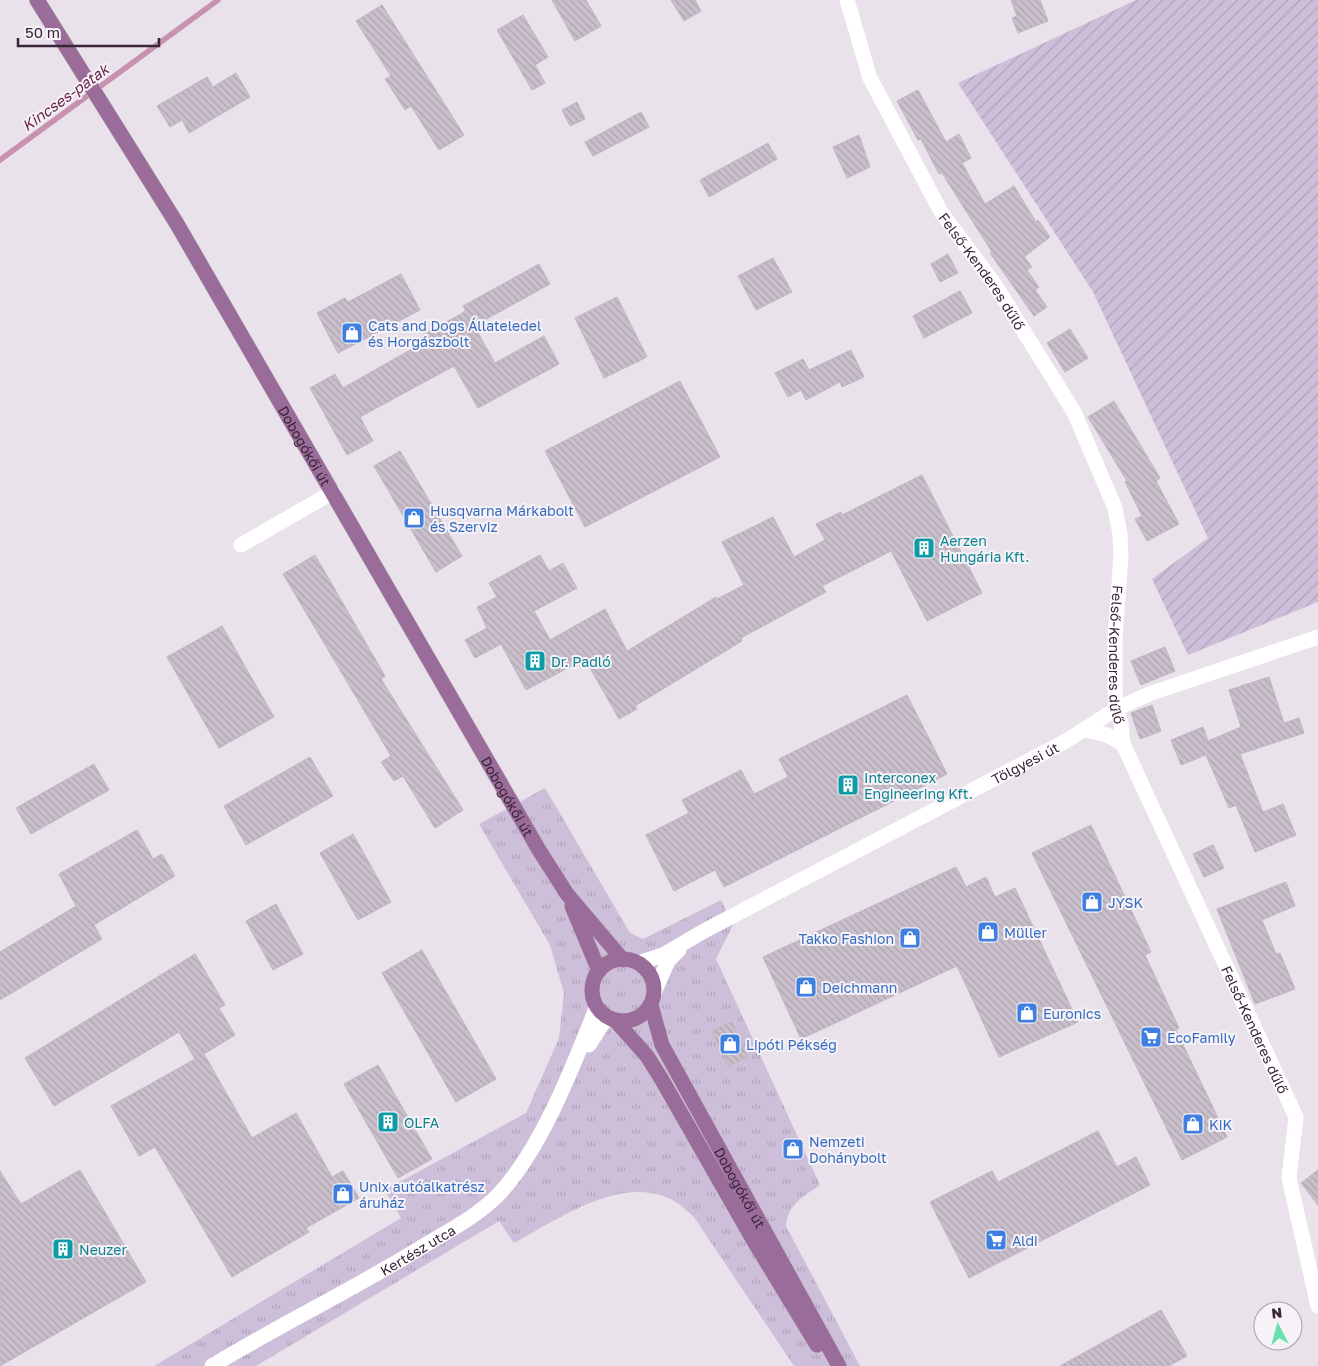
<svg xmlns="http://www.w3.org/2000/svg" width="1318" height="1366" font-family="'Golos Text',sans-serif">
	<defs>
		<pattern id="grass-tufts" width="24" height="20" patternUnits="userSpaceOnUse" patternTransform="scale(1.25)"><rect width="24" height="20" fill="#cdbed9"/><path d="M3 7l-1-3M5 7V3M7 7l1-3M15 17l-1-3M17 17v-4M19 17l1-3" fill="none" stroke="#b1a3bb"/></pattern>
		<pattern id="garden-furrows" width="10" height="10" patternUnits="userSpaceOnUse" patternTransform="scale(1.25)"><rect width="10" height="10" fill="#cdbed9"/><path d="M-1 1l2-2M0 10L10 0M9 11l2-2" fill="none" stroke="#b1a3bb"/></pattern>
		<pattern id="building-back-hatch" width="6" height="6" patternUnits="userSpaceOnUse" patternTransform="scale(1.25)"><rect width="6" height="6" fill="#c9bfcb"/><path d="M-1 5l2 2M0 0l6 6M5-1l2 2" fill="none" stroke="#ada4af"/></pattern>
	</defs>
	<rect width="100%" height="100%" fill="#e9e2ea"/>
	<path fill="url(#grass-tufts)" d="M545,788L630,933L643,939L721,900L733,925L716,959L820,1185C803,1197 788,1204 786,1226L860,1366H794L694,1217C688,1212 682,1206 676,1202C624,1171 559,1219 514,1243L499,1221L256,1366H154L401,1218L385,1190L526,1113L559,1038L564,993L550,945L479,824Z"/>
	<path fill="url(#garden-furrows)" d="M1136,0H1318V602L1188,655L1152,579L1208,538L1093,292L958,83Z"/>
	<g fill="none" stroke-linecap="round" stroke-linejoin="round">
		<path stroke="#c991b0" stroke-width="5.5" d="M0,160L218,0"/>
	</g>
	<g fill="url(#building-back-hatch)" stroke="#c1b5c3">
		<path d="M552,0H586L601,26L575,41Z"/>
		<path d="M671,0H695L701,11L684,21Z"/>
		<path d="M1011,0H1040L1048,21L1018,33L1012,18L1017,16Z"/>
		<path d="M382,5L464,135L439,150L411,106L405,110L385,79L391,76L356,21Z"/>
		<path d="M523,15L548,57L535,65L545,83L532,90L497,30Z"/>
		<path d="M236,73L250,97L189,133L182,120L170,127L157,106L207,77L213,87Z"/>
		<path d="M918,90L946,142L959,134L971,158L962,163L985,204L1014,186L1036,222L1038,220L1050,237L1024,257L1032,267L1027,270L1039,287L1035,290L1047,307L1034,316L990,253L992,252L942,173L939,174L921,139L918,140L897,101Z"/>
		<path d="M577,102L585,119L570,126L562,110Z"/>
		<path d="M641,112L649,127L593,156L585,142Z"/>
		<path d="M859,135L870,167L847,178L833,147Z"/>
		<path d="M768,143L777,159L709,197L700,180Z"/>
		<path d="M948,254L958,273L940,282L931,264Z"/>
		<path d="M773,258L792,292L756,310L738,276Z"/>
		<path d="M539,264L550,284L474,326L495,363L544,336L559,364L478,408L454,366L360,417L373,441L347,455L310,388L335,374L343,388L426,341L423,335L466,311L463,306Z"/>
		<path d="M401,274L420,310L338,353L317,313L345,298L348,302Z"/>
		<path d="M960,291L972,313L924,338L913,316Z"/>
		<path d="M617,297L647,357L604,378L575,318Z"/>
		<path d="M1070,329L1088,358L1065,372L1047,343Z"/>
		<path d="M851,350L864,377L842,387L840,382L806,400L801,390L788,397L775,373L803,359L809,370Z"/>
		<path d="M680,381L720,457L585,527L545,451Z"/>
		<path d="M1114,401L1160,478L1156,481L1179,524L1147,541L1135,519L1142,516L1125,482L1127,481L1088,417Z"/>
		<path d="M400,451L462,556L436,572L374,466Z"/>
		<path d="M922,475L982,593L927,621L891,551L822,586L826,592L741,638L742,641L635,706L637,709L619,719L585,659L526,690L501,644L475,658L465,640L487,628L477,607L497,597L489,583L540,555L549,571L563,563L577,588L534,611L550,640L605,609L627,651L716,597L717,599L744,585L722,542L773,517L794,557L825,540L816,524L841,512L842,515Z"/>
		<path d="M315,555L385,676L381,679L463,810L435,828L403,776L394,781L381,762L391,756L283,574Z"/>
		<path d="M222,626L274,717L219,748L167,657Z"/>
		<path d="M1165,647L1175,671L1141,685L1131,661Z"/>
		<path d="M1269,677L1284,723L1299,718L1304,733L1240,754L1263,812L1283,804L1296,835L1255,852L1236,805L1229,808L1206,755L1181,765L1171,740L1203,727L1208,741L1241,727L1229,690Z"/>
		<path d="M907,695L947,774L724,887L715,870L674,891L646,835L689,813L682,800L741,770L754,794L788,777L779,759Z"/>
		<path d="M1152,705L1161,731L1140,739L1131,713Z"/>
		<path d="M310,757L333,796L246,845L224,806Z"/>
		<path d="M94,764L109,790L31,834L16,808Z"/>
		<path d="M1091,825L1151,952L1145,955L1179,1028L1176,1030L1227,1137L1182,1160L1032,853Z"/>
		<path d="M137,830L153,859L162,854L175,876L94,925L102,939L0,1000V952L76,906L59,874Z"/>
		<path d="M353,834L391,902L358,920L320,853Z"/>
		<path d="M1213,845L1224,868L1204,877L1193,854Z"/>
		<path d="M956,867L966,887L986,877L995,897L1015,888L1078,1022L999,1057L957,966L801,1039L763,957Z"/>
		<path d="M1286,882L1295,906L1262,920L1276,954L1280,953L1295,989L1255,1004L1217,909Z"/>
		<path d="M276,904L303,954L273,970L246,921Z"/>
		<path d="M422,950L496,1079L456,1102L382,973Z"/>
		<path d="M195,954L225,1005L219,1008L235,1035L204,1054L252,1138L296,1113L332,1177L343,1171L359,1198L306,1228L309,1232L232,1277L155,1147L139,1156L111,1106L195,1059L179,1032L54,1106L25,1058Z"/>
		<path d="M732,1022L747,1057L728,1066L712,1031Z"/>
		<path d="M378,1065L432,1159L398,1178L344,1084Z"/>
		<path d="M1098,1131L1117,1167L1136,1157L1150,1185L969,1278L930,1202L992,1171L998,1182Z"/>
		<path d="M80,1170L146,1282L0,1366V1171L21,1204Z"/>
		<path d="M1318,1170V1205L1301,1183Z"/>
		<path d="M1161,1310L1187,1356L1169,1366H1060Z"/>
	</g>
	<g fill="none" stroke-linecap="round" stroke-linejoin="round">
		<g stroke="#c4bdc4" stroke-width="16">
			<g id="major">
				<path id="s4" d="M37,0L177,224L539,850L567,894L623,960"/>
				<path d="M572,906L599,971"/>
				<circle cx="623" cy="990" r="31"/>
				<path id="s5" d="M651,1005L662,1045L839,1366"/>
				<path d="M615,1020L647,1056L662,1080L755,1243L817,1345"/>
			</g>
		</g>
		<g stroke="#fff" stroke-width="15">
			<path id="s1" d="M847,0L870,78L941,212L995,285L1074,412L1115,508L1120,534L1121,556L1115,637V688L1116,709L1121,723L1123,744L1296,1117L1289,1178L1318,1306"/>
			<path d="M241,545L333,492"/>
			<path d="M1085,730L1107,735L1123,744"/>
			<path id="s2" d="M638,963L663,955L704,931L1066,741L1116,709L1149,694L1318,637"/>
			<path d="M654,993L668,961L679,950"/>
			<path d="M589,1045L607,1017"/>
			<path id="s3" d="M212,1366C281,1324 354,1289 422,1247C448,1231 476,1217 497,1196C541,1151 574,1064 597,1006"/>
		</g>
		<use href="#major" stroke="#9a6c99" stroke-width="15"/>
	</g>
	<defs>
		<g id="shop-square" transform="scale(1.125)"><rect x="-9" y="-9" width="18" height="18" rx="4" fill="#3f7fe0" stroke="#f6f2f7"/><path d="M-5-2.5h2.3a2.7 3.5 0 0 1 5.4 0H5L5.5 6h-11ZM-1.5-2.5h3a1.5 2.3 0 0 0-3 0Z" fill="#fff"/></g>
		<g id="building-square" transform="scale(1.125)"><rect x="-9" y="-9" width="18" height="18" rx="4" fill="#0f9aa8" stroke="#f6f2f7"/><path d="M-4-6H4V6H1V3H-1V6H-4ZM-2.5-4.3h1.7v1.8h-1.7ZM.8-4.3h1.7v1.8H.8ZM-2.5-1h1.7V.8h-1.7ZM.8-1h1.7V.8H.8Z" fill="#fff"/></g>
		<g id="supermarket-square" transform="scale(1.125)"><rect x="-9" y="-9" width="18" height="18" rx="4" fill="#3f7fe0" stroke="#f6f2f7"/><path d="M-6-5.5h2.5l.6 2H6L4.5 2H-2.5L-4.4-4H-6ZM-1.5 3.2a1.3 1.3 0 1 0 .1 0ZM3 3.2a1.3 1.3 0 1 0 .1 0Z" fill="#fff"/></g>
	</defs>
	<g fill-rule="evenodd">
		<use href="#shop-square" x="352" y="333"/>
		<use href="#shop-square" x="414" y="518"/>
		<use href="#building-square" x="924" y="548"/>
		<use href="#building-square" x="535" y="661"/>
		<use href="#building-square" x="848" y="785"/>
		<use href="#shop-square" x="1092" y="902"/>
		<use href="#shop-square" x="988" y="932"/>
		<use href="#shop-square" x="910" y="938"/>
		<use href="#shop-square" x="806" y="987"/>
		<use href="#shop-square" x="1027" y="1013"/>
		<use href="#supermarket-square" x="1151" y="1037"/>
		<use href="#shop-square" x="730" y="1044"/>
		<use href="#building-square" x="388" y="1122"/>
		<use href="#shop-square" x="1193" y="1124"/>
		<use href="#shop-square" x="793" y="1149"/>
		<use href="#shop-square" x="343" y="1194"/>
		<use href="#supermarket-square" x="996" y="1240"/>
		<use href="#building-square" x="63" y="1249"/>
	</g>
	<g text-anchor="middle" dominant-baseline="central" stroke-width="4" stroke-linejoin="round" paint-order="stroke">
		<g font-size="14" fill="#392439" stroke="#f6f2f7">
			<text stroke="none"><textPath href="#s1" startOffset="305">Felső-Kenderes dűlő</textPath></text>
			<text stroke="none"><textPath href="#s4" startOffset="520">Dobogókői út</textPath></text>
			<text stroke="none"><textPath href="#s1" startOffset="725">Felső-Kenderes dűlő</textPath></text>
			<text stroke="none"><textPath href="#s2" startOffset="436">Tölgyesi út</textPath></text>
			<text stroke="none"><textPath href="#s4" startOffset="925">Dobogókői út</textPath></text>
			<text stroke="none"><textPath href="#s1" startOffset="1130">Felső-Kenderes dűlő</textPath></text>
			<text stroke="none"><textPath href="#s5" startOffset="204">Dobogókői út</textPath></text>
			<text stroke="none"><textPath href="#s3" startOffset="236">Kertész utca</textPath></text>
		</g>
		<g font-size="14" fill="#366cbe" stroke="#f6f2f7" text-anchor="start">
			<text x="368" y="325">Cats and Dogs Állateledel<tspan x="368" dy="16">és Horgászbolt</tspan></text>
			<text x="430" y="510">Husqvarna Márkabolt<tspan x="430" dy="16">és Szerviz</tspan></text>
			<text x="1108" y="902">JYSK</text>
			<text x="1004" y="932">Müller</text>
			<text x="894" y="938" text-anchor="end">Takko Fashion</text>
			<text x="822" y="987">Deichmann</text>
			<text x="1043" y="1013">Euronics</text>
			<text x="1167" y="1037">EcoFamily</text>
			<text x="746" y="1044">Lipóti Pékség</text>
			<text x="1209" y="1124">KiK</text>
			<text x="809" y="1141">Nemzeti<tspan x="809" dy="16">Dohánybolt</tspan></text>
			<text x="359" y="1186">Unix autóalkatrész<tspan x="359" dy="16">áruház</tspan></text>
			<text x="1012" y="1240">Aldi</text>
		</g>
		<g font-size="14" fill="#0d838f" stroke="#f6f2f7" text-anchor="start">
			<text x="940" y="540">Aerzen<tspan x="940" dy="16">Hungária Kft.</tspan></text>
			<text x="551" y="661">Dr. Padló</text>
			<text x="864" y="777">Interconex<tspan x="864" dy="16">Engineering Kft.</tspan></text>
			<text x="404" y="1122">OLFA</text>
			<text x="79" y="1249">Neuzer</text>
		</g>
		<g font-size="15" font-style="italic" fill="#6d264d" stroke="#f6f2f7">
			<text transform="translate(65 97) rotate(-36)">Kincses-patak</text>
		</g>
	</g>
	<g transform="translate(1278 1326) rotate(354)"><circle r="24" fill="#f6f2f7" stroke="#aaa0ab"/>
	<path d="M0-4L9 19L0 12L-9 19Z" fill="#6ae0aa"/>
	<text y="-8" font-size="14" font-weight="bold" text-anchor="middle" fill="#392439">N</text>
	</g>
	<path d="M18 38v8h141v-8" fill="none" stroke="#392439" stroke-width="2.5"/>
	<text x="25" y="38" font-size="15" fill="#392439" stroke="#f6f2f7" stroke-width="4" paint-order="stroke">50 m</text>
</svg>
